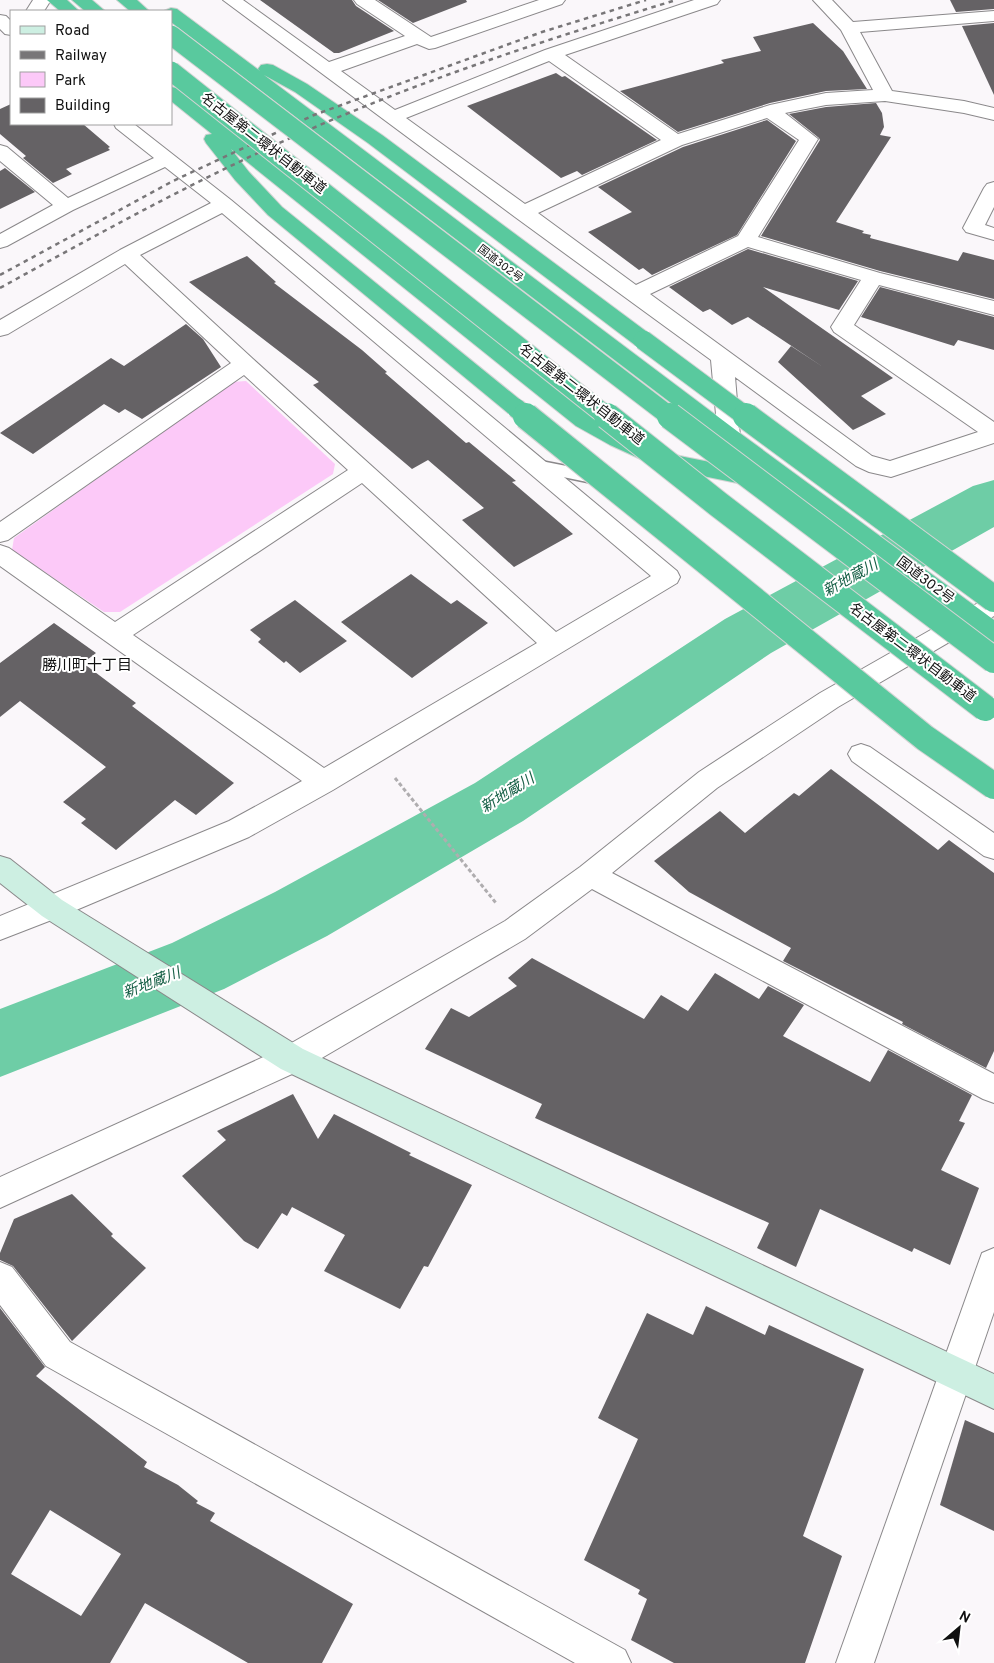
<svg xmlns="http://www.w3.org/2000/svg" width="994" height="1663" font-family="Overpass,'Noto Sans JP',sans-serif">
	<rect width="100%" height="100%" fill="#faf7fa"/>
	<path fill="#fcc9f8" d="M246,381L335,464L333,474L120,612H104L12,550L14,538L232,382Z"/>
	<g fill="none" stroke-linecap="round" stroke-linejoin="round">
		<path fill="#6ecda6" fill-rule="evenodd" d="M994,480V527L771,653L523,821L327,936L224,989L0,1077V1009L172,943L275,892L475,783L725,619L973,486Z"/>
	</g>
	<g fill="#656265" fill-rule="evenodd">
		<path d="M260,0H352L356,6L394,31L339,53H334Z"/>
		<path d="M378,0H466L467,2L413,23Z"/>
		<path d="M950,0H994V9L956,12Z"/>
		<path d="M813,23L843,51L867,89L826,91L770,103L678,132L620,91L724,63L721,60L761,51L753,37Z"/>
		<path d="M994,23V95L962,26Z"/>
		<path d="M556,73L562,77L565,76L657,140L582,175L577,171L561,178L467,106Z"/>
		<path d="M876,103L882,113L884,127L880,135L891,137L836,222L864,231L862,233L871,235L870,238L958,261L963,252L994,260V299L880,271L761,236L820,140L819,138L789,114L826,107Z"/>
		<path d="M11,104V124H83L110,147L108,148L110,150L66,169L72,174L53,183L23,158L26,156L0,134V109Z"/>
		<path d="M767,120L796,141L737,235L652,275L643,268L639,270L588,232L632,212L598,187L683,147Z"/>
		<path d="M5,168L35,192L0,209V171Z"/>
		<path d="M748,249L858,281L839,310L763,287L893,378L861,396L886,414L853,430L778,362L791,346L823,367L748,317L732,325L710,309L703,312L669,287Z"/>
		<path d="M247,256L276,282L274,283L362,350L387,372L385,373L466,443L469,442L516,481L512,482L573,534L514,567L462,520L484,508L428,460L412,469L313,385L319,382L189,282Z"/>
		<path d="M880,287L994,317V350L958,340L954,346L861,317Z"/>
		<path d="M186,324L203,339L221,367L142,419L125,409L119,413L104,404L33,454L0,433L111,358L124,366Z"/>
		<path d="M411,574L451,604L457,600L488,623L412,678L341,622Z"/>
		<path d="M295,600L347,641L300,673L286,661L284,663L258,642L261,639L250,630Z"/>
		<path d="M54,623L96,653L83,663L136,703L132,706L234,783L196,815L175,800L116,850L81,823L86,819L63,802L106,767L20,701L0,717V663Z"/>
		<path d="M831,769L938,850L949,840L994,873V1051L986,1068L902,1024L903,1022L783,961L791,948L689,892L654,861L720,811L745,833L794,793L799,796Z"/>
		<path d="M532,958L644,1019L661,995L688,1011L715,973L759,999L768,986L804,1005L783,1036L870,1082L888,1050L972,1095L959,1121L965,1123L941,1170L979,1188L950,1265L914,1248L912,1252L820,1209L796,1267L757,1248L769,1223L535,1118L542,1104L425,1049L451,1008L469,1017L517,986L508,978Z"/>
		<path d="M293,1094L318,1139L334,1114L411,1153L409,1155L472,1185L428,1267L424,1266L400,1309L324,1271L345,1235L292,1207L287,1216L282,1213L258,1249L244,1241L182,1176L226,1140L217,1131Z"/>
		<path d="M72,1194L113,1234L111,1236L146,1268L72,1341L13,1266L0,1260V1253L14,1219Z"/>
		<path d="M706,1306L765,1335L769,1325L864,1369L803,1536L842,1556L805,1663H674L631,1640L647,1599L638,1594L640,1590L584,1560L638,1439L598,1418L647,1313L693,1335Z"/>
		<path d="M0,1308L45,1367L36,1376L147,1462L144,1467L178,1485L198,1501L196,1503L215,1513L210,1521L353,1604L322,1663H248L145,1603L110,1663H0ZM50,1510L121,1554L81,1616L11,1574Z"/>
		<path d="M965,1420L994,1433V1531L940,1505Z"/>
	</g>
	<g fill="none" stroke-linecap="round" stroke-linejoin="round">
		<g stroke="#8a888a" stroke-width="3">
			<path id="lane" d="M536,460L597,472L604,473L606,478L604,483L597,484L529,470L527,466L529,462Z"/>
		</g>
		<g stroke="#8a888a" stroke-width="2">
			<g id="street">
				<path d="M33,0H51L44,11H26Z"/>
				<path d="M223,0H243L329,62L405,36L357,4L354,0H375L431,37L539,0H565L562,4L435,48L429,49L417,44L341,71L395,110L545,50L694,0H720L717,4L565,55L678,134L770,105L826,93L873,90L841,30L813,0H832L853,22L994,11V21L860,32L892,91L964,101L994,108V120L964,113L885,101L826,105L785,113L818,139L758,237L880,273L994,301V315L879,285L854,325L994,422V443L891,477L869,472L856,466L735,377L740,436L737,441L729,444L721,441L718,436L711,360L515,217ZM549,61L661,140L525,204L406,118ZM767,118L799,140L738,236L636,285L538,213L682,145ZM748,247L861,280L831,327L834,332L978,432L890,461L872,456L650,294Z"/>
				<path d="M0,15L6,16L11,21V35L5,34L0,29Z"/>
				<path d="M114,124H134L231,200L677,571L680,577L677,583L333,790L249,837L62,916L0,940V916L229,821L302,781L0,566V545L9,548L115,622L348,470L244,375L8,540L0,542V522L231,363L125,264L8,334L0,336V320L120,250L211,203L165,167L73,210L7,246L0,248V234L53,205L0,161V145L7,147L68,198L154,158L116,128ZM222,213L651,576L556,632L253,359L140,255ZM362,483L537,643L324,768L133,635Z"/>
				<path d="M994,182V207L985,225L994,228V240L966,232L963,228L984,188L987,184Z"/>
				<path d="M994,596V616L838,707L717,788L612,873L994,1074V1103L983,1099L592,889L525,939L303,1069L0,1208V1177L281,1049L505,921L580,867L699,772L820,693L985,599Z"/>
				<path d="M861,744L870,747L994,833V859L984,856L852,761L848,754L852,747Z"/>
				<path d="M994,1248V1312L874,1663H836L978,1264L982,1253Z"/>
				<path d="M0,1262L12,1267L70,1342L625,1650L631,1663H575L46,1366L0,1305Z"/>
			</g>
		</g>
		<g stroke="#8a888a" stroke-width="2">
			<path id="secondary" d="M0,856L10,859L62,900L303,1049L994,1374V1409L281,1069L42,916L0,883Z"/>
		</g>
		<g stroke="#d4d4d4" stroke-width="2">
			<g id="highway">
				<path d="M47,0H67L79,11H60Z"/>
				<path d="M72,0H92L105,11H85Z"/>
				<path d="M117,0H137L149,11H130Z"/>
				<path d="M171,8L177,9L260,71L258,69L261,65L267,64L273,65L307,84L382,135L651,335L654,340L651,345L643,347L635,345L368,143L295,92L264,75L737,431L994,620V642L985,640L766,475L769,479L765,485L757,487L688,473L645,461L610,445L576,426L231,149L249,172L282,207L524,403L527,408L524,413L516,415L508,413L268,215L235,180L206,143L204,139L206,135L212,134L171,101V87L177,88L592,416C617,431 644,445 672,454C702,462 733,464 763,473L171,22V11H164Z"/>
			</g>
		</g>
		<path stroke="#afadaf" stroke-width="3" stroke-dasharray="4 2.5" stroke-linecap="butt" d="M395,778L496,903"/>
		<use href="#lane" fill="#fff" fill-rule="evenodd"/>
		<use href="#street" fill="#fff" fill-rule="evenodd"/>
		<use href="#secondary" fill="#cdefe2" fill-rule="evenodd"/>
		<use href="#highway" fill="#59c99e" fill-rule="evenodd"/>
		<g stroke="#787678" stroke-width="2.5" stroke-dasharray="4.5 4.5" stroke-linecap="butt">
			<path d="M0,275L173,181L314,115L542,32L646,0"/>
			<path d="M0,288C107,229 214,170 327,122C440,74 558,36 676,0"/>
		</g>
		<g stroke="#d4d4d4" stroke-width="21" stroke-linecap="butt">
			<g id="highway-bridge-far1">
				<path d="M171,35L672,418"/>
				<path d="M171,71L609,418"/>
				<path d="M643,340L748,418"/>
				<path d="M516,408L528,418"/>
			</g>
		</g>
		<g stroke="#d4d4d4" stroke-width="28" stroke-linecap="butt">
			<g id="highway-bridge">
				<path d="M526,416L925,738L994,786"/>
				<path d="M607,416L718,504L985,708"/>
				<path d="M670,416L994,660"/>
				<path d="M746,416L994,599"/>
			</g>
		</g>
		<use href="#highway-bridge-far1" stroke="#59c99e" stroke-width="19"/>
		<use href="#highway-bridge" stroke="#59c99e" stroke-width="26"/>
	</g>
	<g text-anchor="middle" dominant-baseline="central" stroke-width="4" stroke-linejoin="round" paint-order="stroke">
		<g font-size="11" fill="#101010" stroke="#fff">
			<text transform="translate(500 264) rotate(37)">国道302号</text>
		</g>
		<g font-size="14" fill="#101010" stroke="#fff">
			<text transform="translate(263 144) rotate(38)">名古屋第二環状自動車道</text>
			<text transform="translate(581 395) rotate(38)">名古屋第二環状自動車道</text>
			<text transform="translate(925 581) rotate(37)">国道302号</text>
			<text transform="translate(912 653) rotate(37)">名古屋第二環状自動車道</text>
		</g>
		<g font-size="15" font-style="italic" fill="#176047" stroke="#fff">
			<text transform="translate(851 579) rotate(-29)">新地蔵川</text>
			<text transform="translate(508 794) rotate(-32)">新地蔵川</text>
			<text transform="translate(152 984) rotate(-21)">新地蔵川</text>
		</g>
		<g font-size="15" fill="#101010" stroke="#fff">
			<text x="87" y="666">勝川町十丁目</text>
		</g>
	</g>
	<rect x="10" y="10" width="162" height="115" fill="#ffffff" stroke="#9f9f9f"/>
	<rect x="20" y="26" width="25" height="8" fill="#cdefe2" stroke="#9f9f9f"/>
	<text x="55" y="35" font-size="15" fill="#101010">Road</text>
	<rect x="20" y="51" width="25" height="8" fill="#787678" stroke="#9f9f9f"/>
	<text x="55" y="60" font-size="15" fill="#101010">Railway</text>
	<rect x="20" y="72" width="25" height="15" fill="#fcc9f8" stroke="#9f9f9f"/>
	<text x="55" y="85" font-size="15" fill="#101010">Park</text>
	<rect x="20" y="98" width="25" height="15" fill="#656265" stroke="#9f9f9f"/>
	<text x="55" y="110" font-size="15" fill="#101010">Building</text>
	<g transform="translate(959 1628) rotate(28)" stroke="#ffffff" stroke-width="4" paint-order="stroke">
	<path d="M0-4L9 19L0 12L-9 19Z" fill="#101010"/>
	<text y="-8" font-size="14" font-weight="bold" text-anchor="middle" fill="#101010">N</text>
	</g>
</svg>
